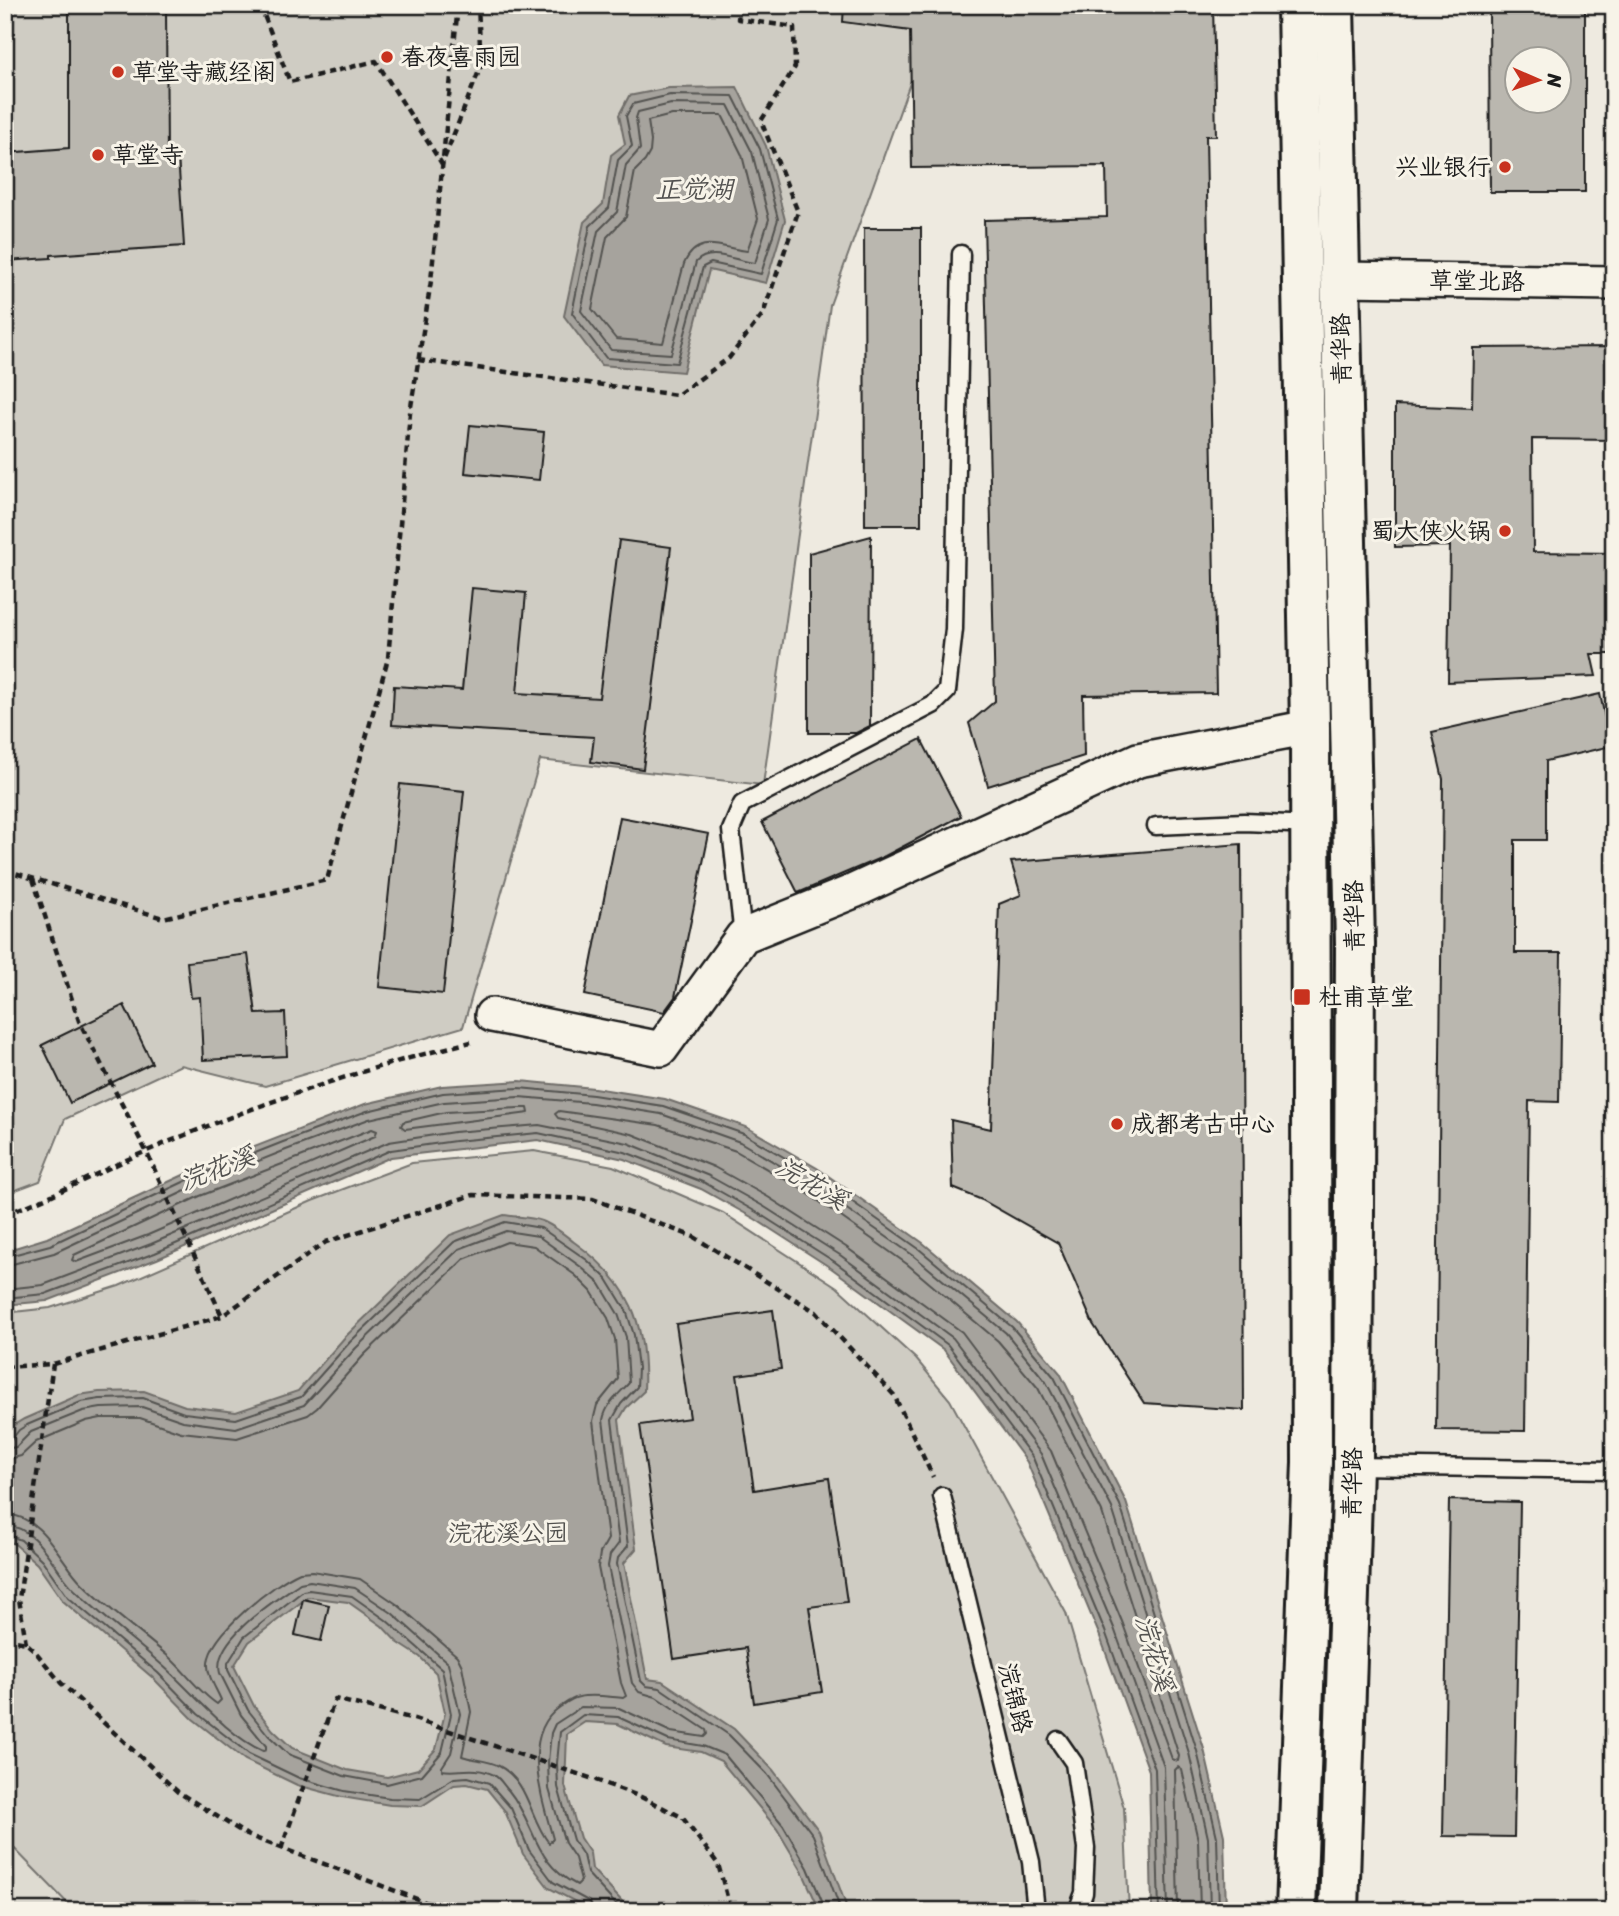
<svg xmlns="http://www.w3.org/2000/svg" width="1619" height="1916" font-family="Sriracha,'LXGW WenKai TC',sans-serif">
	<rect width="100%" height="100%" fill="#eeeae0"/>
	<filter id="ink" filterUnits="userSpaceOnUse"><feTurbulence type="fractalNoise" baseFrequency=".0143" numOctaves="2"/><feDisplacementMap in="SourceGraphic" scale="14" xChannelSelector="R" yChannelSelector="G"/><feConvolveMatrix kernelMatrix="1 2 1 2 8 2 1 2 1" color-interpolation-filters="sRGB"/></filter>
	<g filter="url(#ink)">
		<path fill="#dedbd1" d="M5,1839L75,1911H5Z"/>
		<g fill="#cfccc3" stroke="#767470" stroke-width="2">
			<path d="M5,5H911L915,69L830,305L763,785L540,760L463,1027L265,1086L181,1065L65,1119L40,1181L5,1194Z"/>
			<path d="M534,1151L613,1166L723,1213L837,1287L916,1359L950,1400L1066,1613L1124,1808L1129,1911H75L5,1839V1313L50,1308L119,1286L312,1201L412,1163Z"/>
		</g>
		<g fill="#a6a39d" stroke="#6f6d69" stroke-width="2" fill-rule="evenodd">
			<path d="M737,87L766,146L785,220L766,283L709,270L683,372L601,365L564,316L584,222L603,204L611,155L625,144L619,115L629,96L669,88Z"/>
			<path d="M520,1081L594,1088L665,1099L746,1127L817,1168L923,1243L1017,1322L1060,1373L1126,1502L1204,1749L1224,1836L1226,1911H1152L1149,1771L1099,1634L1027,1462L944,1350L831,1268L755,1219L701,1189L624,1159L538,1140L391,1157L157,1259L47,1301L5,1305V1251L47,1238L190,1172L365,1104L442,1086Z"/>
			<path d="M504,1215C516,1217 531,1217 542,1221C553,1225 565,1235 574,1242C630,1282 647,1323 644,1391L626,1408L619,1420L636,1549L624,1563L647,1679L662,1681L734,1729L773,1770L819,1831L848,1911H820L802,1871L777,1829L721,1761L701,1752L666,1747L618,1724L585,1722L567,1734L565,1786L580,1838L590,1853L592,1869L631,1911H593L549,1888L523,1854L505,1811L487,1789L467,1784L454,1785L422,1806L390,1805L342,1797L297,1785L245,1760L193,1719L153,1678L63,1601L37,1564L16,1545L5,1539V1438L14,1425L24,1419L79,1395L99,1392L144,1391L185,1406L236,1412L298,1391L345,1337L450,1235ZM308,1597L348,1602L382,1626L397,1642L420,1657L436,1673L445,1713L436,1749L418,1769L387,1777L347,1770L292,1748L273,1730L254,1706L234,1666L249,1642Z"/>
		</g>
		<g fill="none" stroke-linecap="round" stroke-linejoin="round">
			<g stroke="#535250" stroke-width="2">
				<path d="M670,95L733,96L760,149L778,219L761,274L711,263L703,267L677,363L606,358L572,313L590,226L609,208L618,160L632,146L626,116L633,104Z"/>
				<path d="M671,104L728,105L752,152L769,219L755,263C736,262 711,246 696,262L671,354L611,350L581,311L598,231L617,212L626,165L640,149L636,118L638,112Z"/>
				<path d="M672,115H722L742,155L758,219L747,251C723,249 698,232 684,264L663,343L616,339L592,309L607,237L626,217L635,171L645,161L650,152L651,141L648,121Z"/>
				<path d="M519,1108H528L529,1113L405,1129L401,1126L403,1122L446,1112Z"/>
				<path d="M559,1111L658,1125L736,1151L803,1190L907,1264L998,1341L1038,1388L1102,1512L1179,1756L1178,1761L1172,1759L1123,1624L1051,1451L962,1332L846,1247L768,1197L714,1167L632,1134L558,1118L555,1114Z"/>
				<path d="M372,1129L377,1131L375,1136L148,1235L76,1262L72,1260L74,1255L200,1196Z"/>
				<path d="M5,1257L50,1245L192,1178L283,1142L367,1111L443,1093L519,1088L593,1095L663,1106L744,1134L813,1174L919,1249L1012,1327L1054,1377L1120,1505L1197,1751L1217,1837L1219,1911"/>
				<path d="M5,1266L54,1253L196,1186L286,1150L369,1119L444,1102L519,1097L592,1103L661,1114L740,1142L808,1182L914,1256L1006,1333L1046,1382L1112,1508L1189,1753L1208,1838L1210,1911"/>
				<path d="M5,1289L43,1285L151,1244L389,1142L454,1132L539,1125L628,1143L709,1176L763,1206L840,1255L953,1338L1041,1454L1114,1628L1164,1767L1168,1911"/>
				<path d="M5,1298L45,1294L155,1253L391,1150L455,1141L538,1133L625,1152L705,1183L758,1213L835,1262L948,1345L1033,1458L1105,1631L1155,1769L1159,1911"/>
				<path d="M5,1441L12,1439L19,1430L27,1425L81,1402L100,1399L143,1398L184,1413L236,1419L301,1397L350,1342L454,1242L505,1222L541,1228L587,1260L607,1279L626,1310L634,1335L638,1368L637,1387L621,1404L612,1420L628,1546L618,1558L617,1564L641,1681L646,1686L660,1688L729,1735L767,1774L813,1835L841,1911"/>
				<path d="M5,1449L16,1447L31,1432L83,1411L101,1408L142,1407L183,1421L236,1428L304,1405L356,1348L459,1249L506,1231L538,1236L581,1267L600,1284L618,1314L626,1337L629,1383C618,1395 606,1404 603,1420L619,1543L610,1555L608,1566L632,1683L639,1692L656,1697L706,1730L707,1734L704,1737L671,1732L619,1708L581,1707L555,1724L551,1733L548,1762L549,1789L565,1843L575,1858L581,1881L577,1885C533,1863 536,1824 509,1791C504,1786 500,1778 494,1775C474,1765 458,1773 442,1770V1767L451,1753L460,1714L448,1663L392,1613L355,1588L310,1581L300,1583C277,1599 211,1640 220,1673L241,1715L266,1746V1750L263,1751C225,1734 193,1692 162,1665C134,1640 104,1618 77,1592C54,1572 40,1527 5,1525"/>
				<path d="M5,1460L21,1456L36,1442L86,1421L101,1418H140L181,1432L237,1438L308,1415L317,1408L364,1355L464,1259L507,1242L534,1246L575,1275L591,1291L608,1318L615,1339L618,1379L597,1405L593,1421L608,1539L600,1553L598,1567L621,1683L626,1696L623,1698C609,1697 592,1694 579,1697C572,1698 566,1703 560,1707C519,1735 543,1801 553,1839L549,1843C530,1820 529,1781 499,1766C488,1760 473,1760 462,1756L471,1712L462,1666L457,1656L398,1605L360,1579L312,1571L300,1572C274,1583 210,1634 208,1663C207,1676 216,1688 221,1700L217,1704C199,1692 186,1673 170,1658C142,1633 110,1611 83,1584C59,1561 45,1516 5,1514"/>
				<path d="M5,1534L21,1540L42,1560L68,1597L158,1673L198,1714L249,1754L299,1778L344,1791L390,1798L420,1799L454,1778L468,1777L489,1783L511,1808L529,1850L553,1882L590,1902L594,1911"/>
				<path d="M309,1590L352,1596L386,1620L442,1669L451,1714L442,1752L422,1775L387,1784L344,1776L288,1754L268,1735L248,1710L228,1670V1663L244,1637L303,1591Z"/>
				<path d="M622,1911L587,1873L583,1855L573,1840L558,1787L557,1763L560,1732L583,1715L618,1717L668,1740L703,1746L725,1755L783,1825L808,1868L826,1911"/>
				<path d="M1178,1911L1175,1770L1178,1767L1182,1770L1198,1840L1200,1911"/>
			</g>
		</g>
		<g fill="#bab7af" stroke="#1c1c1c" stroke-width="2" fill-rule="evenodd">
			<path d="M844,5H1213L1216,136H1206L1216,693L1083,695L1084,756L988,786L969,723L995,701L984,220L1107,217L1106,166L912,168L910,31L843,22Z"/>
			<path d="M1489,5H1585V192H1490ZM1517,60H1559V102H1517Z"/>
			<path d="M69,9H166L167,156L178,155L184,246L51,255V258L5,261V153L69,148Z"/>
			<path d="M864,228H921V525H865Z"/>
			<path d="M1614,347V440L1532,439L1533,552L1614,553V654H1591L1596,676L1448,682L1450,546L1395,547V405L1472,408L1473,348Z"/>
			<path d="M470,425L544,432L539,480L465,473Z"/>
			<path d="M871,536L870,726L856,733H809V553Z"/>
			<path d="M619,540L671,547L643,769L591,762L594,737L392,725L394,686L462,690L472,588L526,593L517,693L599,698Z"/>
			<path d="M1600,694L1611,746L1546,761V840H1515V953H1561L1559,1102L1529,1101L1525,1431L1436,1430L1443,779L1432,732Z"/>
			<path d="M921,739L961,816L885,856L798,893L762,822Z"/>
			<path d="M400,784L464,791L443,994L379,987Z"/>
			<path d="M620,817L709,834L675,997L664,1012L585,995Z"/>
			<path d="M1241,844L1244,1410L1144,1403L1093,1324L1058,1243L982,1200L953,1188L951,1120L991,1129L999,904L1021,895L1011,862Z"/>
			<path d="M248,954L256,1014L285,1013L287,1056L203,1060L200,997L191,998L187,962Z"/>
			<path d="M124,1005L152,1063L70,1103L42,1045Z"/>
			<path d="M773,1310L781,1369L737,1375L754,1490L829,1478L847,1602L809,1607L822,1692L754,1703L746,1648L674,1659L640,1425L690,1418L676,1324Z"/>
			<path d="M1449,1500L1520,1502L1514,1837L1443,1836Z"/>
			<path d="M303,1599L329,1605L321,1641L295,1635Z"/>
		</g>
		<g fill="none" stroke-linecap="round" stroke-linejoin="round">
			<g stroke="#1c1c1c" stroke-width="21">
				<g id="service">
					<path d="M1156,826L1244,822L1311,825"/>
					<path d="M743,936L731,830L742,804L933,705L947,691L954,629L961,254"/>
					<path d="M1353,1466L1614,1470"/>
					<path d="M942,1496L1031,1862L1036,1911"/>
					<path d="M1058,1740L1074,1763L1086,1848L1084,1893L1077,1911"/>
				</g>
			</g>
			<g stroke="#1c1c1c" stroke-width="38">
				<g id="minor">
					<path d="M1340,279L1614,283"/>
					<path d="M492,1015L661,1049L743,936L854,891L1138,760L1310,727"/>
				</g>
			</g>
			<g stroke="#1c1c1c" stroke-width="44">
				<g id="secondary">
					<path d="M1334,5L1355,944L1353,1466L1339,1911"/>
					<path d="M1296,1911L1312,1462L1310,727L1297,5"/>
				</g>
			</g>
			<g stroke="#1c1c1c" stroke-width="4.5" stroke-dasharray="7 5" stroke-linecap="butt">
				<path d="M260,5L290,82L376,61L442,164L481,66L478,5"/>
				<path d="M418,360L677,395L729,358L763,314L798,212L761,121L795,67L794,27L738,19L740,5"/>
				<path d="M5,870L163,918L327,880L388,658L410,413L431,281L458,5"/>
				<path d="M33,879L79,1021L146,1151L222,1316"/>
				<path d="M5,1214C54,1197 99,1171 147,1151C252,1106 360,1069 471,1042"/>
				<path d="M5,1367L53,1364L222,1316L326,1242L473,1195L593,1199L694,1237L816,1312L894,1395L933,1477"/>
				<path d="M5,1639L26,1643L34,1650L61,1683L178,1792L247,1835L433,1905L481,1911"/>
				<path d="M26,1643L19,1599L53,1364"/>
				<path d="M281,1849L335,1699L414,1719L593,1779L641,1797L682,1817L718,1864L731,1911"/>
			</g>
			<use href="#service" stroke="#f7f3e8" stroke-width="16"/>
			<use href="#minor" stroke="#f7f3e8" stroke-width="33"/>
			<use href="#secondary" stroke="#f7f3e8" stroke-width="38"/>
		</g>
	</g>
	<g fill="#c8321e" stroke="#f7f3e8" stroke-width="2.5">
		<circle cx="387" cy="57" r="7"/>
		<circle cx="118" cy="72" r="7"/>
		<circle cx="98" cy="155" r="7"/>
		<circle cx="1505" cy="167" r="7"/>
		<circle cx="1505" cy="531" r="7"/>
		<rect x="1293" y="988" width="18" height="18" rx="3.5"/>
		<circle cx="1117" cy="1124" r="7"/>
	</g>
	<g text-anchor="middle" dominant-baseline="central" stroke-width="6" stroke-linejoin="round" paint-order="stroke">
		<g font-size="24" fill="#1c1c1c" stroke="#f7f3e8" text-anchor="start">
			<text x="401" y="57">春夜喜雨园</text>
			<text x="132" y="72">草堂寺藏经阁</text>
			<text x="112" y="155">草堂寺</text>
			<text x="1491" y="167" text-anchor="end">兴业银行</text>
			<text x="1491" y="531" text-anchor="end">蜀大侠火锅</text>
			<text x="1318" y="997">杜甫草堂</text>
			<text x="1131" y="1124">成都考古中心</text>
		</g>
		<g font-size="24" fill="#1c1c1c" stroke="#f7f3e8">
			<text transform="translate(1477 281) rotate(1)">草堂北路</text>
			<text transform="translate(1341 349) rotate(-91)">青华路</text>
			<text transform="translate(1354 916) rotate(-91)">青华路</text>
			<text transform="translate(1352 1483) rotate(-89)">青华路</text>
			<text transform="translate(1015 1698) rotate(76)">浣锦路</text>
		</g>
		<g font-size="24" fill="#52514e" stroke="#f7f3e8">
			<text x="508" y="1533">浣花溪公园</text>
		</g>
		<g font-size="26" font-style="italic" fill="#535250" stroke="#f7f3e8">
			<text x="694" y="189">正觉湖</text>
			<text transform="translate(217 1168) rotate(-21)">浣花溪</text>
			<text transform="translate(812 1183) rotate(30)">浣花溪</text>
			<text transform="translate(1155 1653) rotate(74)">浣花溪</text>
		</g>
	</g>
	<rect width="1619" height="1916" fill="none" stroke="#f7f3e8" stroke-width="28"/>
	<rect x="14" y="14" width="1591" height="1888" fill="none" stroke="#1c1c1c" stroke-width="2.5" filter="url(#ink)"/>
	<g transform="translate(1538 80) rotate(92)"><circle r="33" fill="#f7f3e8" stroke="#9f9d96" stroke-width="2"/>
	<path d="M0-5L12 26L0 18L-12 26Z" fill="#c8321e"/>
	<text y="-10" font-size="19" font-weight="bold" text-anchor="middle" fill="#1c1c1c">N</text>
	</g>
</svg>
